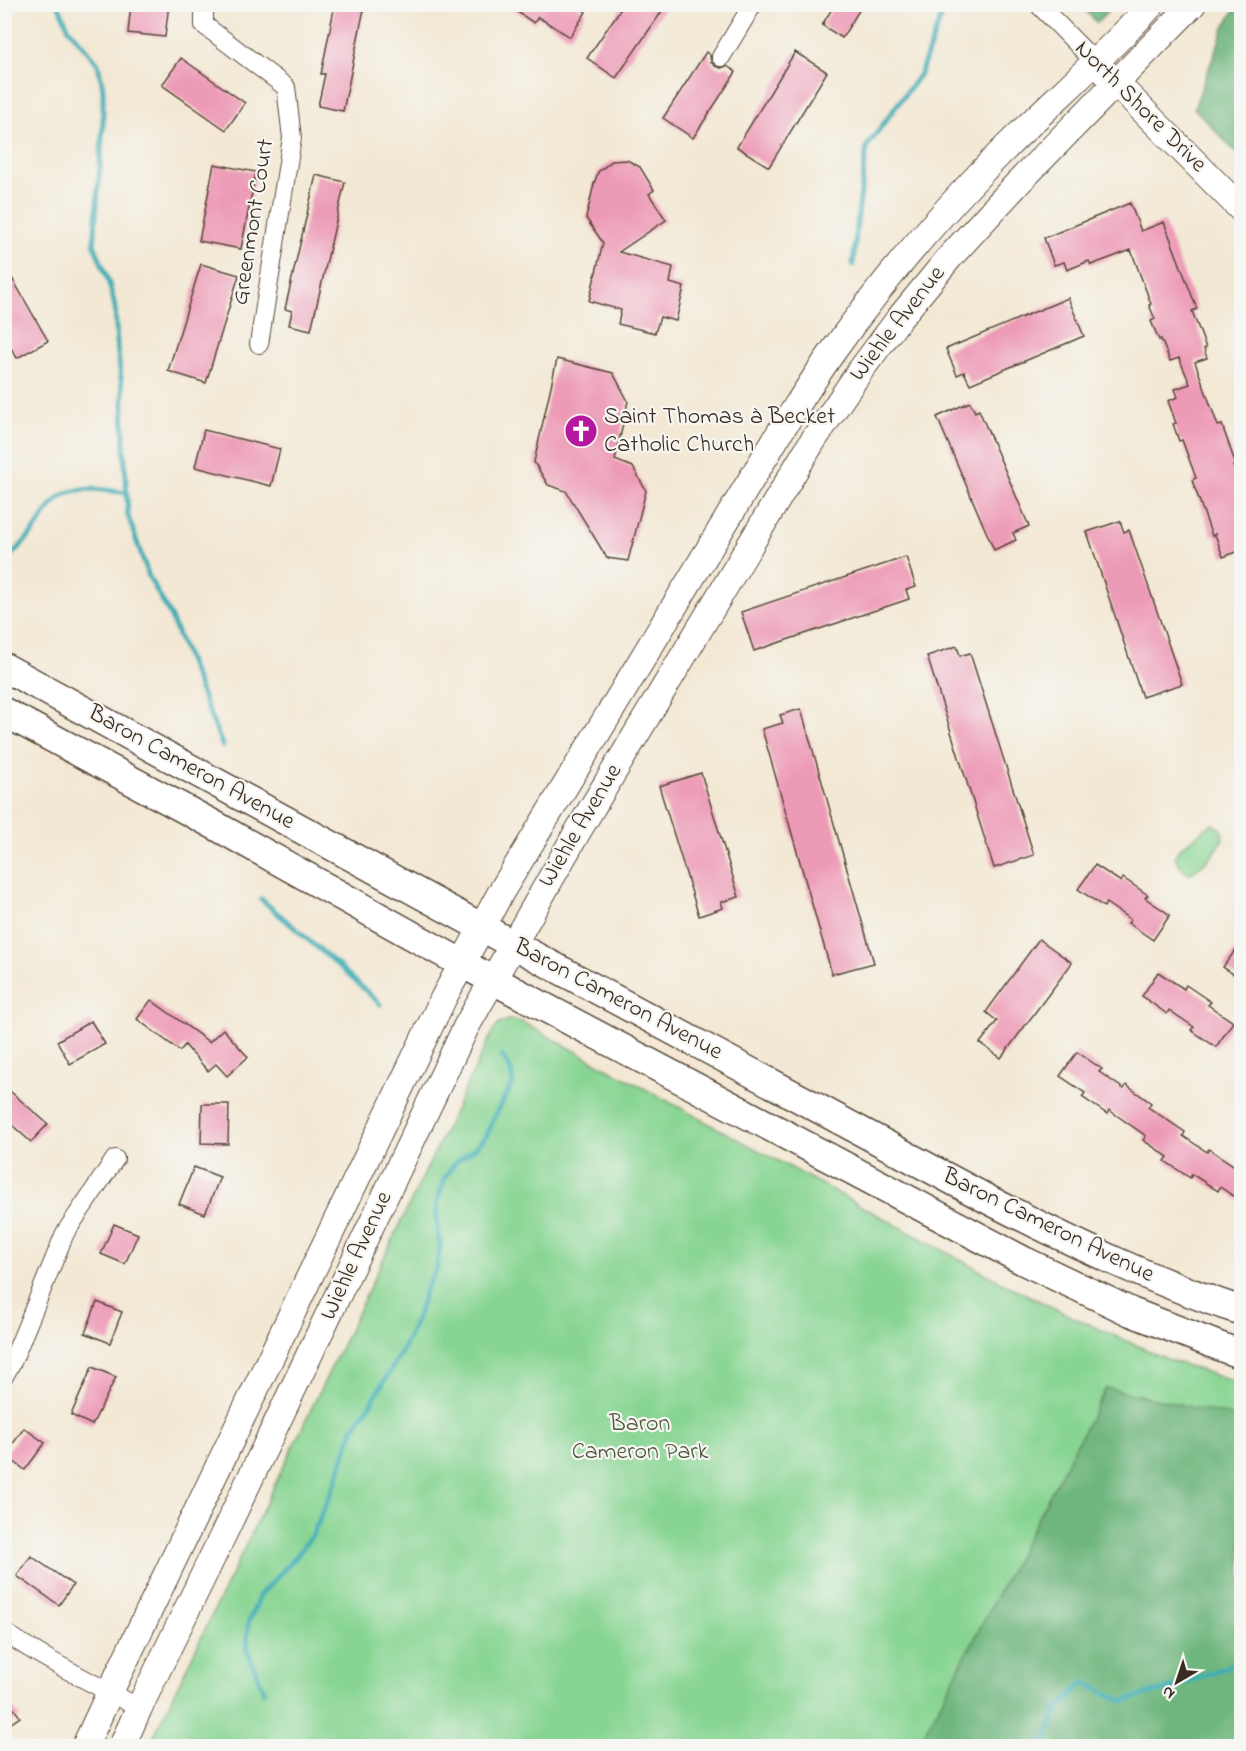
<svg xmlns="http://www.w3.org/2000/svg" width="1246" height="1751" font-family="'Indie Flower',sans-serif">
	<rect width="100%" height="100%" fill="#f6f6f2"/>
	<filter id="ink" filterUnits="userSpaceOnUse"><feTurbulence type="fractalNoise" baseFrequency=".0167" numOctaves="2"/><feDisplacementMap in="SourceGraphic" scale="12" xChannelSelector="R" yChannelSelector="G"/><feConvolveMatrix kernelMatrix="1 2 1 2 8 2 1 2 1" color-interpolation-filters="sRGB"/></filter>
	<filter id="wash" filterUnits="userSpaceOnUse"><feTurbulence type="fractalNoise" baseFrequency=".008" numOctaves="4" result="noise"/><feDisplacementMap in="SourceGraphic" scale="24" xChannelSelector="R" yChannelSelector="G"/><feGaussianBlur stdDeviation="1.35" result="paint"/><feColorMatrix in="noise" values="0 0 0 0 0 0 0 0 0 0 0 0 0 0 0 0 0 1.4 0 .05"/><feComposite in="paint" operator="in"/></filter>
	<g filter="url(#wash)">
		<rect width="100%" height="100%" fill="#f3e8d4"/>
		<g fill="#88d593" stroke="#628058" stroke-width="1.5">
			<path d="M1212,824L1222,830L1224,834C1221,849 1203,868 1188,874C1181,869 1178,864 1175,856L1179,849Z"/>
			<path d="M510,1019L522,1022L1005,1284L1068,1315L1167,1359L1241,1384V1746H149L493,1031L499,1024Z"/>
		</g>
		<g fill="#6eb67d" stroke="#54704e" stroke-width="1.5">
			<path d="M1080,5H1114L1097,23Z"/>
			<path d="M1238,5H1242L1241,158L1194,108L1225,25Z"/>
			<path d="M1106,1388L1241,1418V1746H918Z"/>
		</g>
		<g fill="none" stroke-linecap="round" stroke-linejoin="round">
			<g stroke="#3cadb6" stroke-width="5">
				<path d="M58,4L69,29L98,64L103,88V125L94,244L108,280L115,306L117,346L123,394L124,445L128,516L149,577L170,615L223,747"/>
				<path d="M853,265L857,223L867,146L920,74L946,4"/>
				<path d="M4,560C15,553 24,543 32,533C43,520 52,498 70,492C86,486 110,491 127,493"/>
				<path d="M261,899L340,967L380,1004"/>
				<path d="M264,1692L247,1649L248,1624L260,1595L294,1559L313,1534L336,1481L353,1429L370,1405L401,1353L417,1318L426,1289L437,1267L440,1245L437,1227V1204L444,1179L456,1162L475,1148L487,1135L495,1115L513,1083L511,1070L502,1056"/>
				<path d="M1043,1746L1058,1709L1083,1682L1122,1701L1175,1687L1242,1661"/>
			</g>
		</g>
		<g id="blocks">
			<g fill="#ed9ab6">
				<path d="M131,4H169L165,37L128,33Z"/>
				<path d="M335,4H365L343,111L318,106L325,74H321Z"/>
				<path d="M505,4H574L586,12L570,37L538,17L534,23Z"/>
				<path d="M624,4H667L616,78L587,58Z"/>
				<path d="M835,4H863L842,38L822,25Z"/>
				<path d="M706,52L710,55L711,62L715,66L721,68L727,66L736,72L693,138L663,118Z"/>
				<path d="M795,52L827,72L769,167L737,147Z"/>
				<path d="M181,58L245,103L226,130L162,85Z"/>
				<path d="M627,160L640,167L654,190L649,194L666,220L619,252L673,267L670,283L684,287L676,321L660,317L655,333L618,324L621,310L589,301L603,243L586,218L594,184L598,172L612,161Z"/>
				<path d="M214,164L256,172L241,249L199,241Z"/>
				<path d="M316,175L345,182L311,330L289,325L292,311L285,309Z"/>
				<path d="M1130,203L1141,231L1164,222L1197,309L1192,311L1206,348L1204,349L1207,358L1195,362L1218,426L1222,425L1236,465L1233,466L1242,490V550L1223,557L1215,534L1212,536L1192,480L1196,478L1182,440L1179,441L1173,424L1176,423L1168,401L1178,397L1175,389L1190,384L1179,358L1170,361L1161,339L1159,340L1151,321L1155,319L1149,305L1151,304L1131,250L1091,265L1089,261L1067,270L1064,262L1054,265L1044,238Z"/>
				<path d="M4,264L48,341L17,358L4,337Z"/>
				<path d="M201,264L239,275L206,383L168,371Z"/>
				<path d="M1068,298L1084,336L970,384L964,372L957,375L946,349Z"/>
				<path d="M557,359L613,373L628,401L615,460L633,467L646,491L628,561L607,558L566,491L548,485L534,462Z"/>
				<path d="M970,402L975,412L979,410L1029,526L1013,533L1016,540L994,550L937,417Z"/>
				<path d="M204,430L280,449L271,486L195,467Z"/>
				<path d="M1120,521L1124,532L1129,530L1182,684L1142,697L1087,532Z"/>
				<path d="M906,557L916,587L906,590L909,599L754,651L741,612Z"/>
				<path d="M957,646L960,656L970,653L1034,855L994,868L927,656Z"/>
				<path d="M801,709L874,963L832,974L762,729L783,723L780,715Z"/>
				<path d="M701,773L739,897L721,902L723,908L699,916L659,786Z"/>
				<path d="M1095,865L1121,882L1123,878L1148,895L1145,898L1170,915L1153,940L1128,923L1131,920L1106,903L1104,907L1078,889Z"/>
				<path d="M1039,939L1072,963L1001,1058L980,1043L997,1021L986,1012Z"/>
				<path d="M1242,941V980L1223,967Z"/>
				<path d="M1158,972L1184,989L1186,985L1211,1002L1208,1005L1233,1022L1216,1047L1191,1030L1194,1027L1169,1010L1167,1014L1142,996Z"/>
				<path d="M151,1000L209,1042L223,1029L248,1057L227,1076L216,1064L208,1071L185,1045L180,1051L137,1019Z"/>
				<path d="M91,1021L105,1044L70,1064L57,1041Z"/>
				<path d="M1077,1052L1102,1069L1099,1072L1124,1089L1126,1085L1151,1103L1148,1107L1185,1132L1183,1136L1207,1152L1209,1149L1242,1171V1202L1220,1187L1218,1191L1192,1174L1190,1178L1165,1161L1168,1157L1143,1140L1146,1136L1109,1110L1107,1114L1082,1097L1085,1093L1060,1076Z"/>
				<path d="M4,1086L48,1124L31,1142L4,1118Z"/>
				<path d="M202,1104H229L228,1144L201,1143Z"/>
				<path d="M194,1167L220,1177L205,1214L179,1204Z"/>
				<path d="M114,1224L138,1234L125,1264L101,1254Z"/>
				<path d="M97,1302L122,1312L110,1343L85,1333Z"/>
				<path d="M92,1367L116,1377L92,1425L71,1415Z"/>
				<path d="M24,1428L45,1443L25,1470L5,1455Z"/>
				<path d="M31,1556L73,1585L59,1605L17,1576Z"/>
				<path d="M4,1695L20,1717L4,1728Z"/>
			</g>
		</g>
	</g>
	<g filter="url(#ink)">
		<use href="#blocks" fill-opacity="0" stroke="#574639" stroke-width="1.5"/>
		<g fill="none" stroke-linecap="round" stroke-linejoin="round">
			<g stroke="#574639" stroke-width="20">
				<g id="street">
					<path d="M204,4V25L286,87L292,138L259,344"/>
					<path d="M1038,4L1095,62"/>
					<path d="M721,57L753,4"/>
					<path d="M4,1376L13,1360L65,1233L115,1159"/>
					<path d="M4,1632C47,1661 93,1683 139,1708"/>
				</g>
			</g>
			<g stroke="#574639" stroke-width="28">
				<g id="secondary">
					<path d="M1106,73L1242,210"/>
					<path d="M85,1746L110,1692L443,999L501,892L783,427C800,401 816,375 834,350C877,289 925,232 976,178C1032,118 1097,65 1152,4"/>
					<path d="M122,1746L139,1708L226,1529L466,1027L578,831L812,442L860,371L898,320L949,258L1017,184L1193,4"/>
				</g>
			</g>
			<g stroke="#574639" stroke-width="31">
				<g id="primary">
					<path d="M4,667L512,944L989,1200C1071,1242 1154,1282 1242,1311"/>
					<path d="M4,712L218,827L463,964L1024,1261L1131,1312L1242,1355"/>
				</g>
			</g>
			<use href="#street" stroke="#fff" stroke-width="18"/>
			<use href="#secondary" stroke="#fff" stroke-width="26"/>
			<use href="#primary" stroke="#fff" stroke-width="28"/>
		</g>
	</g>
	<defs>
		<g id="church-disc" transform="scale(1.725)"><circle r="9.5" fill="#b5179e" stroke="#f6f6f2"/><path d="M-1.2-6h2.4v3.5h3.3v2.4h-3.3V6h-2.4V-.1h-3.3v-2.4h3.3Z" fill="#fff"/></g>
	</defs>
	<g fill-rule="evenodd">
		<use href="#church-disc" x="581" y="431"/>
	</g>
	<g text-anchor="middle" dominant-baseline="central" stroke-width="4.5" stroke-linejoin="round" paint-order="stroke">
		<g font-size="24" fill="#3b2a1e" stroke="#f6f6f2">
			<text transform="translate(1140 107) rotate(45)">North Shore Drive</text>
			<text transform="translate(254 222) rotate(-81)">Greenmont Court</text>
			<text transform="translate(898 324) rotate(-52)">Wiehle Avenue</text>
			<text transform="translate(191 768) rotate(29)">Baron Cameron Avenue</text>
			<text transform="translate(581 826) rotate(-59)">Wiehle Avenue</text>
			<text transform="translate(618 1000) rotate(28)">Baron Cameron Avenue</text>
			<text transform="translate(1048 1226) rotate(26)">Baron Cameron Avenue</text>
			<text transform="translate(357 1256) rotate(-65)">Wiehle Avenue</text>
		</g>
		<g font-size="24" fill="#3b2a1e" stroke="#f6f6f2" text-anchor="start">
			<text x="604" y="417">Saint Thomas à Becket<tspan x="604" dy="28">Catholic Church</tspan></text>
		</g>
		<g font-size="24" fill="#4e553b" stroke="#f6f6f2">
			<text x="640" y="1424">Baron<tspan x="640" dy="28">Cameron Park</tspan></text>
		</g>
	</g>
	<rect width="1246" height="1751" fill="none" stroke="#f6f6f2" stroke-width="24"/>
	<g transform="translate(1177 1682) rotate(219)" stroke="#f6f6f2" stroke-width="4.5" paint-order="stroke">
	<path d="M0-4.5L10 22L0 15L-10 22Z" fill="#3b2a1e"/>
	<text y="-9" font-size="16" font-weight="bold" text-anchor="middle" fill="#3b2a1e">N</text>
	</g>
</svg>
